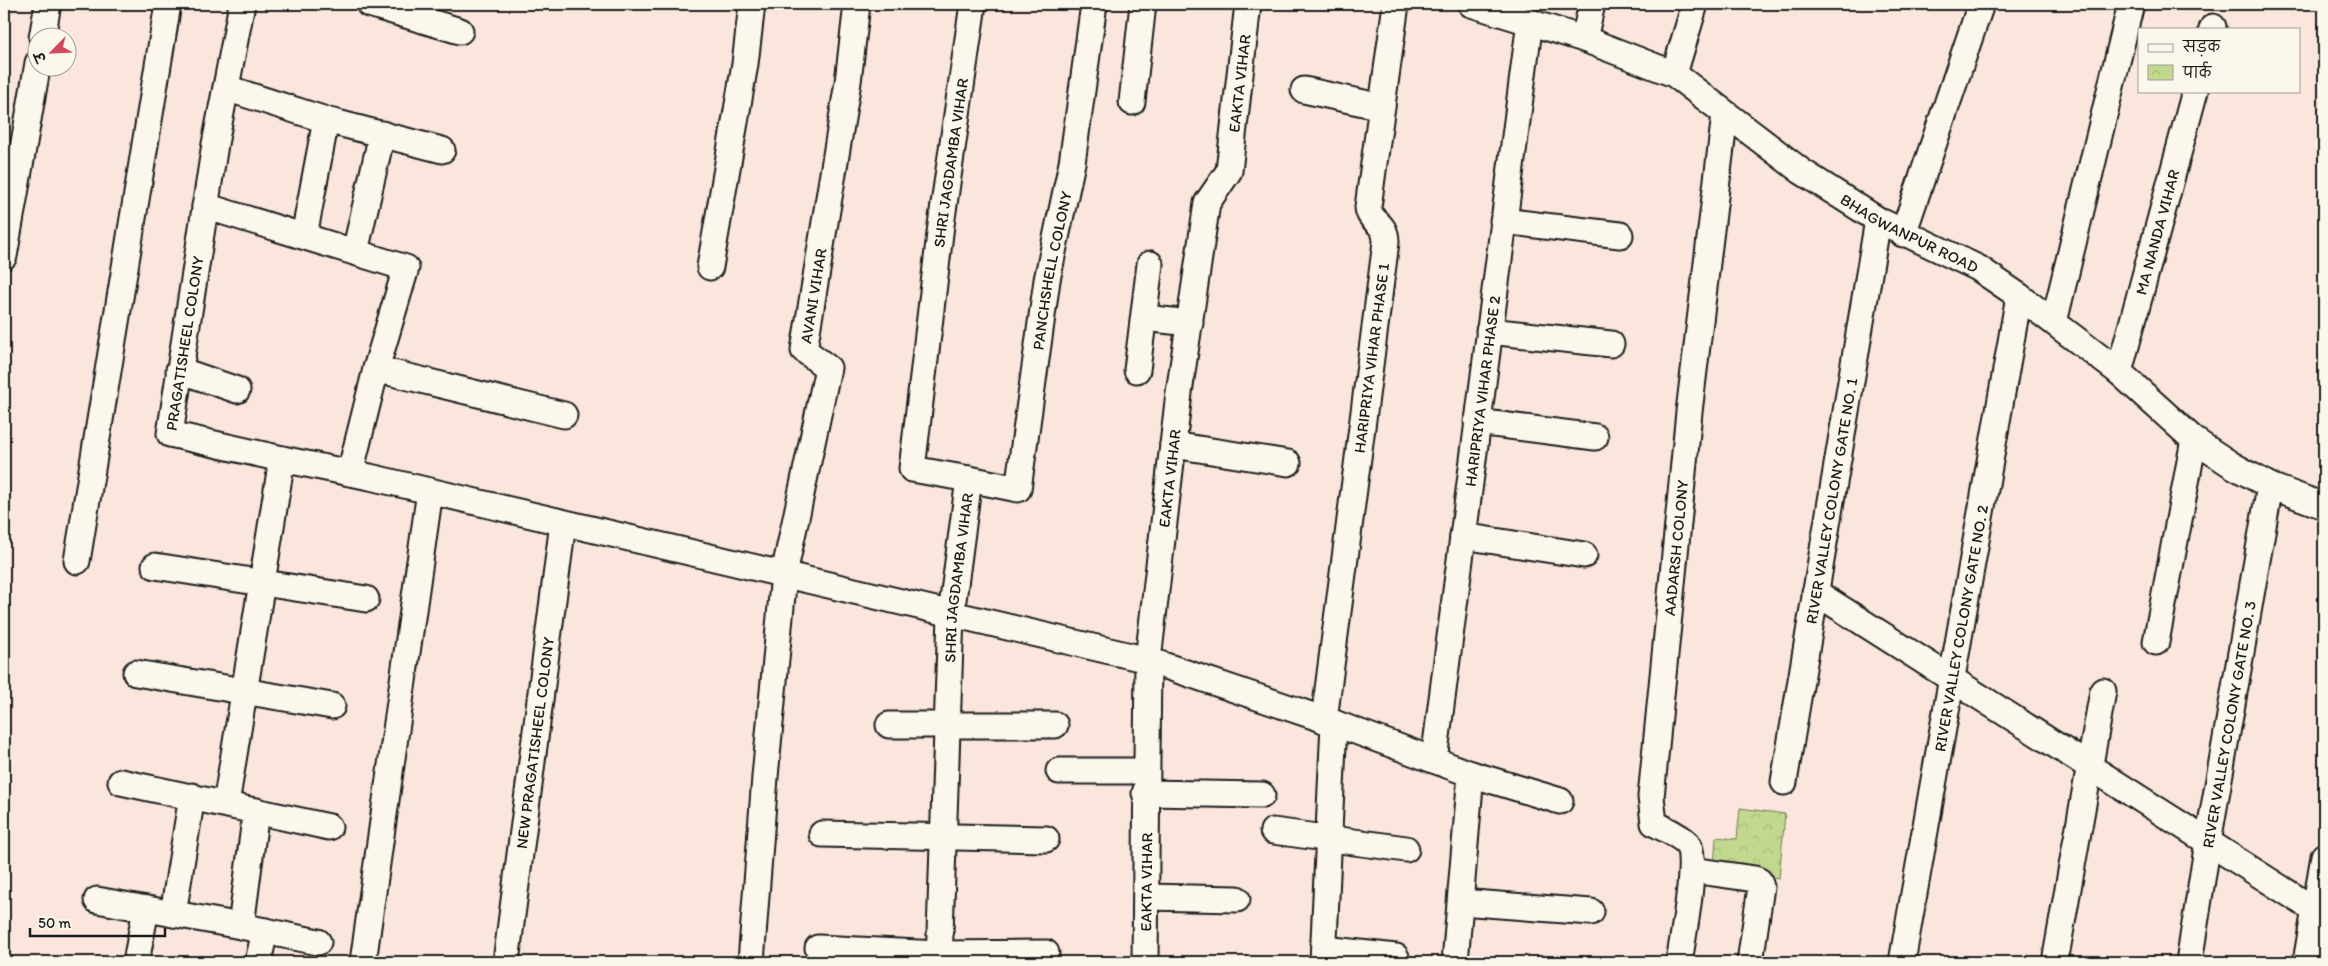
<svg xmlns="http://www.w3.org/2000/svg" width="2328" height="966" font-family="Itim,'Playpen Sans Deva',sans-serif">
	<defs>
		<pattern id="park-crowns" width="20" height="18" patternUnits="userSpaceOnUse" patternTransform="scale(1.25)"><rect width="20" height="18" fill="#c2d88e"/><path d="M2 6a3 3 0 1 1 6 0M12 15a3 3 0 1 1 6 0" fill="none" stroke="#a6b97a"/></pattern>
	</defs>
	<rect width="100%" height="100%" fill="#fbe6dd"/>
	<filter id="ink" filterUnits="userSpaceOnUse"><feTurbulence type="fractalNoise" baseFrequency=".02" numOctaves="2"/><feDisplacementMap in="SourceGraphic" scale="10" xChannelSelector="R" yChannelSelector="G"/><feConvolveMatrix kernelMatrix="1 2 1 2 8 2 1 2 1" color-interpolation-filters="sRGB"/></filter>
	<g filter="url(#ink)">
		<path fill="url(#park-crowns)" stroke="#6f7a55" d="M1740,808L1785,814L1779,878L1714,869L1716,837L1737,839Z"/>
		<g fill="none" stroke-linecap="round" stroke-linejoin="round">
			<g stroke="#1c1c1c" stroke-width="29">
				<g id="minor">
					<path d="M369,4L460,31"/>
					<path id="s1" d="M1471,4L1584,39L1674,74L1801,171L1878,220L1978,268L2019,296L2119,372L2194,440L2232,465L2270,486L2324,506"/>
					<path d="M2212,29L2213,27"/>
					<path d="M42,38L48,4"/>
					<path d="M1584,39L1592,4"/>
					<path d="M1674,74L1695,4"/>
					<path d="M226,88L326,120L442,150"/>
					<path d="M1304,90L1382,107"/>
					<path d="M1132,102L1143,4"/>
					<path d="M205,206L406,268L376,369L350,473"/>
					<path d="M1503,221L1620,235"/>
					<path d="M1903,234L1981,4"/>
					<path d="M304,236L326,120"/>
					<path d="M355,252L382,134"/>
					<path d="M4,256L38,63"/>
					<path d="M710,267L745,64L752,4"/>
					<path d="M1144,318L1190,323"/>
					<path d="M2054,322L2131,4"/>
					<path d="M1489,331L1611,344"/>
					<path d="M376,369L564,415"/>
					<path d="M179,370L237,390"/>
					<path d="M1137,370L1150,264"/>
					<path id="s2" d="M2119,372L2195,91"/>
					<path d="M1477,422L1595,437"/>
					<path d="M1173,445L1288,463"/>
					<path d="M282,459L370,477L1148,660L1334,723L1471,774L1560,801"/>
					<path id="s3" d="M969,479L1018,489L1047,280L1072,163L1094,4"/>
					<path d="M1463,536L1584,555"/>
					<path d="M77,561L168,4"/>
					<path d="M155,566L366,599"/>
					<path d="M1815,592L2315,910"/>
					<path d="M2156,642L2194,440"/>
					<path d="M136,673L332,706"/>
					<path id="s4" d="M1324,720L1386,242C1386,221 1369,223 1368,207L1396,4"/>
					<path d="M889,725H1055"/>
					<path id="s5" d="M1434,760L1530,21"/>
					<path d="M1059,771H1145"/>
					<path d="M121,782L329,827"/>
					<path id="s6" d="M1784,782L1878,220"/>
					<path d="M1145,793L1262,795"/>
					<path id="s7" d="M226,804L282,459L170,434L215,144L242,4"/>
					<path d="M1273,831L1406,849"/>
					<path d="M822,834L1046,839"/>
					<path d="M1692,870L1755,879L1759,881L1761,887L1750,962"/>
					<path d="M1146,897L1237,899"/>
					<path d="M97,900L241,926L318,942"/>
					<path d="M1461,902L1591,912"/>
					<path d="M173,914L192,796"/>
					<path d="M241,926L256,811"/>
					<path d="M818,948L939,954L1046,953"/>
					<path d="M1324,949L1396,957"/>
					<path d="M136,962L146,909"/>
					<path d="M258,962L265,931"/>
					<path d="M363,962L430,491"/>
					<path id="s8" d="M506,962L563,523"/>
					<path id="s9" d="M751,962L765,777L784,574L828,368L804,350L848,82L857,4"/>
					<path id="s10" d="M939,962L951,615L969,479L912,469L941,225L973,4"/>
					<path id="s11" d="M1145,962L1148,660L1179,393L1207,203L1229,171L1248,4"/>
					<path d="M1323,962L1334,723"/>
					<path d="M1455,962L1471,774"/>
					<path id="s12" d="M1679,962C1682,943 1699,854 1687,843C1679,835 1664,829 1654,823L1651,797L1689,412L1725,114"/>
					<path id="s13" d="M1902,962L2019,296"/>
					<path d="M2055,962L2103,691"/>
					<path id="s14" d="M2189,962L2208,842L2270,486"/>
					<path d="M2306,962L2324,856"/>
				</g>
			</g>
			<use href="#minor" stroke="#fbf7ec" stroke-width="25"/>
		</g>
	</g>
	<g text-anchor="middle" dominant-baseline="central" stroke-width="4" stroke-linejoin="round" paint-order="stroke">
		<g font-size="16" fill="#1c1c1c" stroke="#fbf7ec">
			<text stroke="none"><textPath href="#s11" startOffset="890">EAKTA VIHAR</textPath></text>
			<text stroke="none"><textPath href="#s10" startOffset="851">SHRI JAGDAMBA VIHAR</textPath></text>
			<text stroke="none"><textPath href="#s2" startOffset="145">MA NANDA VIHAR</textPath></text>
			<text stroke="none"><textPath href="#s1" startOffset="500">BHAGWANPUR ROAD</textPath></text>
			<text stroke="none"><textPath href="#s3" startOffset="271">PANCHSHELL COLONY</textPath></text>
			<text stroke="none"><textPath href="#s9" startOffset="685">AVANI VIHAR</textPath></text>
			<text stroke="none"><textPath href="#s7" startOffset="556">PRAGATISHEEL COLONY</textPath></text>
			<text stroke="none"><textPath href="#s4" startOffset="365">HARIPRIYA VIHAR PHASE 1</textPath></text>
			<text stroke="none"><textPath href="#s5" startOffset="372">HARIPRIYA VIHAR PHASE 2</textPath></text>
			<text stroke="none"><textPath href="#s11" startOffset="485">EAKTA VIHAR</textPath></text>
			<text stroke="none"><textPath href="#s6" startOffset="285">RIVER VALLEY COLONY GATE NO. 1</textPath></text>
			<text stroke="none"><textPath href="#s12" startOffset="436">AADARSH COLONY</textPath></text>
			<text stroke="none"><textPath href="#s10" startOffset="385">SHRI JAGDAMBA VIHAR</textPath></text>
			<text stroke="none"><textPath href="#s13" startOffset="339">RIVER VALLEY COLONY GATE NO. 2</textPath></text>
			<text stroke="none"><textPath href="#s14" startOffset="241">RIVER VALLEY COLONY GATE NO. 3</textPath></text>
			<text stroke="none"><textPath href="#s8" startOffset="221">NEW PRAGATISHEEL COLONY</textPath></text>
			<text stroke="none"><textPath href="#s11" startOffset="80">EAKTA VIHAR</textPath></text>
		</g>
	</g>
	<rect width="2328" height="966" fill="none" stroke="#fbf7ec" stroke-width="20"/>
	<rect x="10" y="10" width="2308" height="946" fill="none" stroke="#1c1c1c" stroke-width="2" filter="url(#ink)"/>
	<rect x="2138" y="28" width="162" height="65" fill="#fbf7ec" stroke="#a29f99"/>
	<rect x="2148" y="44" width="25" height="8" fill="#fbf7ec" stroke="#a29f99"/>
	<text x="2183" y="52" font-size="15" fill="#1c1c1c">सड़क</text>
	<rect x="2148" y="65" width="25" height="15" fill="url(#park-crowns)" stroke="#a29f99"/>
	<text x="2183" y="78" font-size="15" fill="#1c1c1c">पार्क</text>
	<g transform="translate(52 52) rotate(246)"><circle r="24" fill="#fbf7ec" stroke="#a29f99"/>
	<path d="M0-4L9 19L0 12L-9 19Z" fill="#d1495b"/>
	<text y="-8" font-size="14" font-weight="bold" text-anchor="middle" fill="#1c1c1c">उ</text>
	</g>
	<path d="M30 928v8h135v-8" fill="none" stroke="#1c1c1c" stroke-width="2.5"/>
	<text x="38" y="928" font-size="15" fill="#1c1c1c" stroke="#fbf7ec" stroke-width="4" paint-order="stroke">50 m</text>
</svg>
